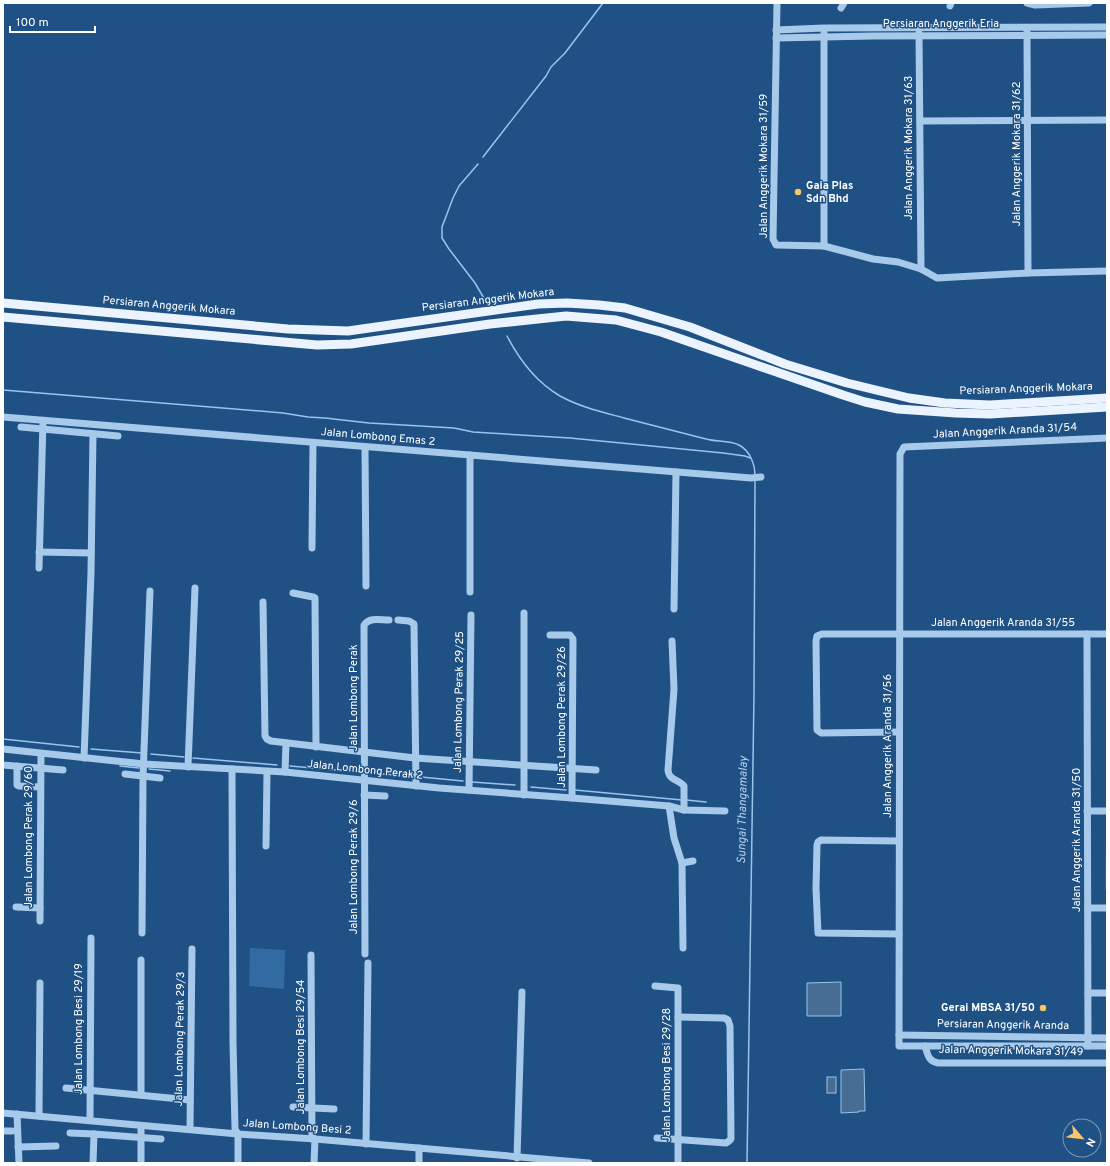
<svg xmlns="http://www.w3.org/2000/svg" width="1110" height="1166" font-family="Overpass,sans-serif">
	<rect width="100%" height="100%" fill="#1f5185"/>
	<g fill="#326ba2">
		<path d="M1106,829H1107V890H1105Z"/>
		<path d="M250,948L285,950L284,989L249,986Z"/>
	</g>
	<g fill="#486d92" stroke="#9ac4eb">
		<path d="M841,982V1016H807V983Z"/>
		<path d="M864,1069L865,1111H859V1112L841,1113V1070Z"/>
		<rect x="827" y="1077" width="9" height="16"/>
	</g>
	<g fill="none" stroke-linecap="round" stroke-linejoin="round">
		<g stroke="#9ac4eb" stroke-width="1.5">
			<path d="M483,157L546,76L551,67L565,53L603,3"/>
			<path d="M478,164L459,186L453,198L442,227V238L449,249L475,283L485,300"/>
			<path d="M507,336C520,361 536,382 560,396C580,407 602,412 624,418C651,425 679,432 706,439C716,442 729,440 739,445C750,451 755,464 755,476"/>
			<path d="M3,390L283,413L308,417L325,418L369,423L454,428L473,432L570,438L723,453L745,456L750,458"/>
			<path d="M3,739L79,747"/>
			<path d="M91,749L142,753"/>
			<path d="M151,754L184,757"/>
			<path d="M193,758L277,765"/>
			<path d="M120,766L139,768"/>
			<path d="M290,766L359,772"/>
			<path d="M149,769L170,771"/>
			<path d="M369,773L411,776"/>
			<path d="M421,777L463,781"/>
			<path d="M472,782L515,785"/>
			<path d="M531,787L566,790"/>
			<path d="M575,790L682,800"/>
			<path d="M686,800L706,802"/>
			<path d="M747,1163L754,695L755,479"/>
		</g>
		<g stroke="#a7c9ea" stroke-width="7">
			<path d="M777,3L773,239L776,245L824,246L873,259L898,262L921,269L937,278L1028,273L1107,271"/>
			<path d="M1027,3L1035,5L1089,3"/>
			<path d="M950,6L951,3"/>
			<path d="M841,8L844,3"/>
			<path d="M776,30L824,28L1107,27"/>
			<path d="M1027,31L1028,273"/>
			<path d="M919,33L921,269"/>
			<path d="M776,38L872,36L1107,35"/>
			<path d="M920,121L1107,120"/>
			<path d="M824,246V33"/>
			<path d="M3,417L751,478L761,477"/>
			<path d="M21,427L118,436"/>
			<path d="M1107,438L904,447L900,454L899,1046H1107"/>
			<path d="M365,447L366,586"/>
			<path d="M312,548L313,443"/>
			<path d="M39,552L91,553"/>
			<path d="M39,568L43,421"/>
			<path d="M470,592V455"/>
			<path d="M293,593L313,597L315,598L316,747"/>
			<path d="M263,602L265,736L267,739L271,741L415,758L596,770"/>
			<path d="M674,609L676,472"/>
			<path d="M398,620L409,621L414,624L416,786"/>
			<path d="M1087,634L1088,1046"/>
			<path d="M550,635H570L573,639L572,798"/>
			<path d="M672,641L674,689L668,770C669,781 679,779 684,786V810"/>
			<path d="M899,732L821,733L817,730L816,641L817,636L822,634H1107"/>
			<path d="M3,749L144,764L285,772L439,788L572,798L669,806L684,810L725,811"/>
			<path d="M84,758L91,573L93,434"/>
			<path d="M3,765L63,770"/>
			<path d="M17,766V785L19,786L40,787"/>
			<path d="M188,767L195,588"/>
			<path d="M232,769L233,1042L235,1129L238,1134V1163"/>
			<path d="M285,772L286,743"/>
			<path d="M125,774L160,778"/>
			<path d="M469,790L471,615"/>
			<path d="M364,795L385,796"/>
			<path d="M524,795V613"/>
			<path d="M669,806L674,838L682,863L693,861"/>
			<path d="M1087,811H1107"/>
			<path d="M266,846L267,772"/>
			<path d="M682,863L683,948"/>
			<path d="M16,907L40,908"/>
			<path d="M1088,908H1107"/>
			<path d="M40,921L41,754"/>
			<path d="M142,933L143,777L150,591"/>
			<path d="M899,934L818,933L816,888L817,845L818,842L821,840L899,841"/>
			<path d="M365,954L364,625C370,617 380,620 389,620"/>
			<path d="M311,955L312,1139"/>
			<path d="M141,960V1095"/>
			<path d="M655,986L678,988V1163"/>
			<path d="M1088,993H1107"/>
			<path d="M899,1035L1107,1038"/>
			<path d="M925,1046C928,1055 928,1061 938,1063H1107"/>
			<path d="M66,1088L190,1100"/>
			<path d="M293,1107L334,1109"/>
			<path d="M3,1113L238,1134L315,1139L589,1163"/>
			<path d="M17,1114L19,1163"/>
			<path d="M39,1116L40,983"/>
			<path d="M90,1120L91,938"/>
			<path d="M141,1126V1163"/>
			<path d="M190,1129L192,949"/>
			<path d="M3,1131H12"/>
			<path d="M70,1133L94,1134"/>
			<path d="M657,1138L726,1143L729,1141L731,1139L730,1026L728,1020L724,1018L678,1017"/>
			<path d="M366,1144L368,963"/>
			<path d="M18,1147L56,1146"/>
			<path d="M517,1158L522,992"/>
			<path d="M93,1163L94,1134L161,1139"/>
			<path d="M314,1163L315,1139"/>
			<path d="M419,1163V1148"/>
		</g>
		<g stroke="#eaf3fe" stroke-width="9">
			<path d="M3,303L288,329L348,331L538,304L567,303L599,305L625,308L690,327L785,364L847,383L909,398L945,403L990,405L1107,398"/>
			<path d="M3,317L317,345L351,344L490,324L566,316L616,320L661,332L843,395L865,402L898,409L956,413L990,414L1107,407"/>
		</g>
	</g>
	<g fill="#f8c666" stroke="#1f5185" stroke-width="1.5">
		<circle cx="798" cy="192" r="4"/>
		<circle cx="1043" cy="1008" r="4"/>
	</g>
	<g text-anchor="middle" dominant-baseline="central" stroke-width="3" stroke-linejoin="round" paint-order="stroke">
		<g font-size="11" fill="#fff" stroke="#1f5185">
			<text x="941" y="24">Persiaran Anggerik Eria</text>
			<text transform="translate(909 148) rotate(-90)">Jalan Anggerik Mokara 31/63</text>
			<text transform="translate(1017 154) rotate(-90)">Jalan Anggerik Mokara 31/62</text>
			<text transform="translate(764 166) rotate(-90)">Jalan Anggerik Mokara 31/59</text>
			<text transform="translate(488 300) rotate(-7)">Persiaran Anggerik Mokara</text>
			<text transform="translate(169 306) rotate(5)">Persiaran Anggerik Mokara</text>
			<text transform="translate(1026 389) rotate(-2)">Persiaran Anggerik Mokara</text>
			<text transform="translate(1005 431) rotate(-3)">Jalan Anggerik Aranda 31/54</text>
			<text transform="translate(378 437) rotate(5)">Jalan Lombong Emas 2</text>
			<text x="1003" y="623">Jalan Anggerik Aranda 31/55</text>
			<text transform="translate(354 698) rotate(-90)">Jalan Lombong Perak</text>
			<text transform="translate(459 702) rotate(-89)">Jalan Lombong Perak 29/25</text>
			<text transform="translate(562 717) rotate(-90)">Jalan Lombong Perak 29/26</text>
			<text transform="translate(888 746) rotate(-90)">Jalan Anggerik Aranda 31/56</text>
			<text transform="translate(365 770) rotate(6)">Jalan Lombong Perak 2</text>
			<text transform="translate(29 837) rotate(-90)">Jalan Lombong Perak 29/60</text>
			<text transform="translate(1077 840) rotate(-90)">Jalan Anggerik Aranda 31/50</text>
			<text transform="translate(354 867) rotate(-90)">Jalan Lombong Perak 29/6</text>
			<text transform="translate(1003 1025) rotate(1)">Persiaran Anggerik Aranda</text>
			<text transform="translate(79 1029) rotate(-90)">Jalan Lombong Besi 29/19</text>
			<text transform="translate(180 1039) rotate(-89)">Jalan Lombong Perak 29/3</text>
			<text transform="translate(301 1047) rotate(-90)">Jalan Lombong Besi 29/54</text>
			<text transform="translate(1011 1051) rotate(1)">Jalan Anggerik Mokara 31/49</text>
			<text transform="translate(667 1075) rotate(-90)">Jalan Lombong Besi 29/28</text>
			<text transform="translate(297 1127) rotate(4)">Jalan Lombong Besi 2</text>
		</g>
		<g font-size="11" font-weight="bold" fill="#fff" stroke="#1f5185" text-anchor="start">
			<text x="806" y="186">Gaia Plas<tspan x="806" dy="13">Sdn Bhd</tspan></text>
			<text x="1035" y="1008" text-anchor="end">Gerai MBSA 31/50</text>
		</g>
		<g font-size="12" font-style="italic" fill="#b2d3f1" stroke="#1f5185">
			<text transform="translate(743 810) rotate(-89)">Sungai Thangamalay</text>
		</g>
	</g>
	<rect width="1110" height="1166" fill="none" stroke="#ffffff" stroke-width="8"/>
	<g transform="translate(1082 1138) rotate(118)"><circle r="19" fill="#1f5185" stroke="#7997b6"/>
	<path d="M0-3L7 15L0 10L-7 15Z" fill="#f8c666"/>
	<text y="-6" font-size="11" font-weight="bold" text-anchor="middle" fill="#ffffff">N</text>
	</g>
	<path d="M10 26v6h85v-6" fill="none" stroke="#ffffff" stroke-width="2"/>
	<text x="16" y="26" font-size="12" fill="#ffffff" stroke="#1f5185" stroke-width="3" paint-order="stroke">100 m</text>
</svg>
